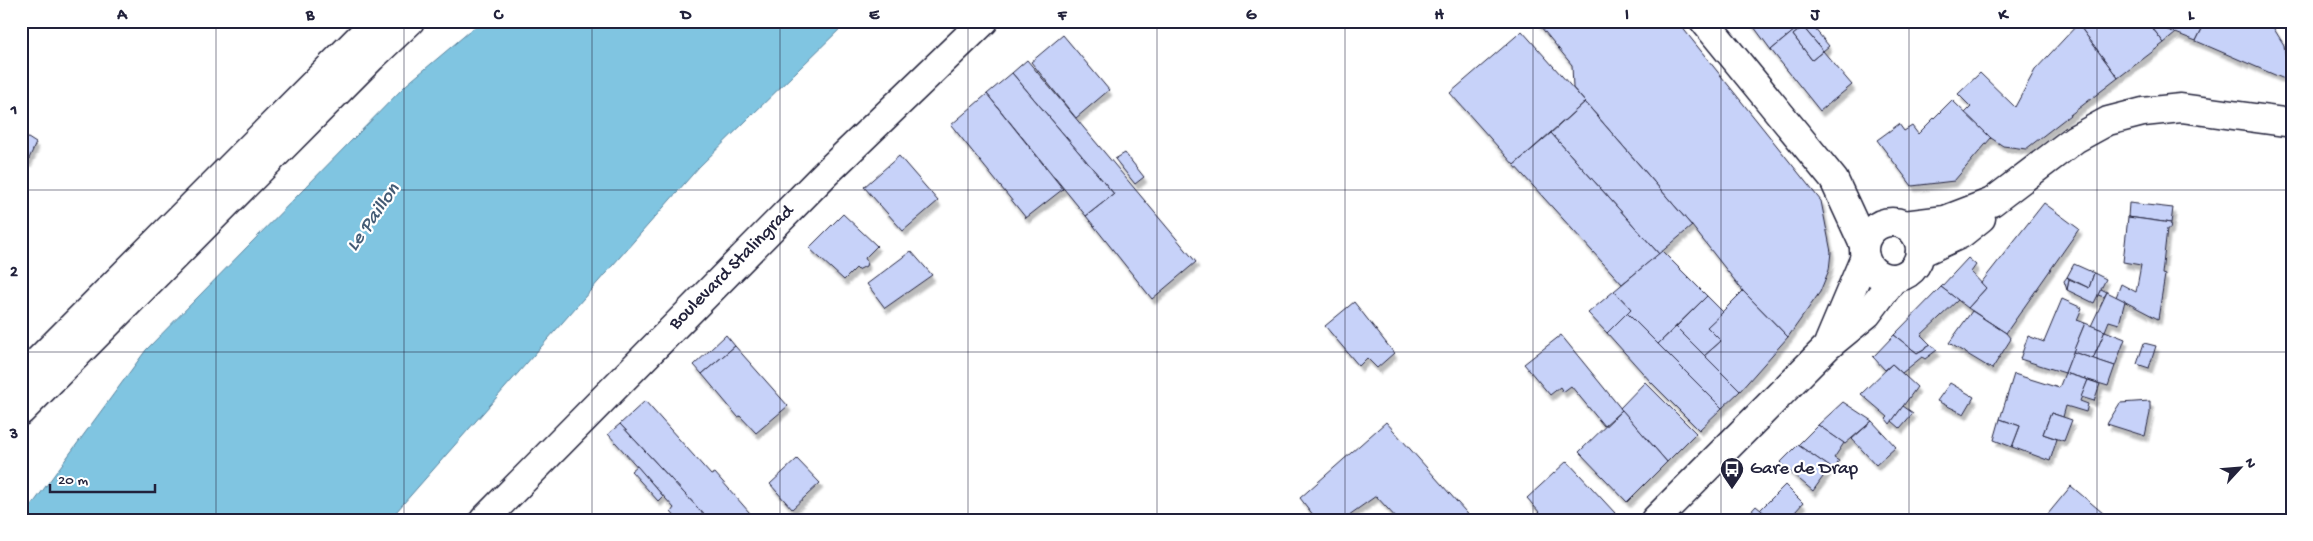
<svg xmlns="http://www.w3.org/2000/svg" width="2313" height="541" font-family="'Gochi Hand',sans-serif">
	<defs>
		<filter id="shadow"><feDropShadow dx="3" dy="5.5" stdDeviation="1" flood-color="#0004"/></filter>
	</defs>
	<rect width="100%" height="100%" fill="#fff"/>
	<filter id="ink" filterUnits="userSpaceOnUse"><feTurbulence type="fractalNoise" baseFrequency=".02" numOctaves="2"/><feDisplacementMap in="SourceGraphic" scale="10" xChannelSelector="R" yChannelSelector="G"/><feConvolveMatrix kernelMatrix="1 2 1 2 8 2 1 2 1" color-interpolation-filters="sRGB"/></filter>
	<g filter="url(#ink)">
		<path fill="#80c5e1" stroke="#5a849f" d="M482,21H848L699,167L389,520H21L146,350L406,85Z"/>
		<g fill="#c7d2f9" stroke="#22223b" filter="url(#shadow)">
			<path d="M1536,21H1677L1821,201L1831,252L1829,270L1820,292L1788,337L1743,291L1692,226L1573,88L1572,65Z"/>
			<path d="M1749,21H1761L1754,27Z"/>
			<path d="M1761,21H1798L1801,25L1771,50L1754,27Z"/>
			<path d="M2080,21H2147L2164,43L2118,78L2078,24Z"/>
			<path d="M2147,21H2167L2163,28L2176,33L2164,43Z"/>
			<path d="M2167,21H2206L2196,41L2163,28Z"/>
			<path d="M2206,21H2266L2271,24L2284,45L2289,81L2196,41Z"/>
			<path d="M1809,22L1829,46L1823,51L1803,27Z"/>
			<path d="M2078,24L2118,78L2026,149L2003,146L1991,138L1965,113L1971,107L1958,94L1980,73L2015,107L2035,70Z"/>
			<path d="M1801,25L1803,27L1793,35L1812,60L1823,51L1852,85L1820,111L1771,50Z"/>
			<path d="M1803,27L1823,51L1812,60L1793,35Z"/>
			<path d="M1522,31L1585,102L1514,165L1450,93Z"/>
			<path d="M1063,35L1109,90L1076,118L1031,62Z"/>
			<path d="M1027,60L1196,262L1152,299L1086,216L1114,194L1012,73Z"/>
			<path d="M1012,73L1114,194L1086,216L987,94Z"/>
			<path d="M987,94L1063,189L1026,218L951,125Z"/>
			<path d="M1952,100L1991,138L1954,181L1912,186L1877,140L1899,124L1904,131L1912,126L1918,134Z"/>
			<path d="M1585,102L1692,226L1659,254L1551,133Z"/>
			<path d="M1551,133L1659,254L1622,284L1514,165Z"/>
			<path d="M25,136L36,143L28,161L21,158V143Z"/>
			<path d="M1125,153L1144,177L1135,184L1115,159Z"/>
			<path d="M899,156L938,201L903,231L864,187Z"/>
			<path d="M2044,203L2079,229L2006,333L1968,308L1986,288L1981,283Z"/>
			<path d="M2129,203L2173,208L2171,223L2128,217Z"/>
			<path d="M843,214L877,246L865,258L867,262L866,266L858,270L856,268L844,280L809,248Z"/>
			<path d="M2128,217L2171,223L2170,229H2167L2162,274L2165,275L2158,319L2116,297L2121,284L2136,292L2141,265L2123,262Z"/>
			<path d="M911,251L932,275L885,308L867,284Z"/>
			<path d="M1662,251L1707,296L1658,344L1627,313L1631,309L1614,291Z"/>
			<path d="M1968,258L1976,265L1971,272L1986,288L1968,308L1941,287Z"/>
			<path d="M2074,264L2094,273L2089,288L2067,277Z"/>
			<path d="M2094,273L2106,279L2094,303L2067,290L2069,279L2089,288Z"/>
			<path d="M2067,277L2069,279L2067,290L2064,281Z"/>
			<path d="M1941,287L1958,300L1921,335L1931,345L1917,353L1894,335Z"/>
			<path d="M2101,289L2107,292L2104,297L2098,295Z"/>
			<path d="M1614,291L1631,309L1607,333L1588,313Z"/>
			<path d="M1743,291L1788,337L1740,391L1704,356L1721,341L1707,327Z"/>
			<path d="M2107,292L2125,301L2119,324L2109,321L2105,331L2091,326Z"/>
			<path d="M1707,296L1723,312L1707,327L1721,341L1704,356L1676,327Z"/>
			<path d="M2062,299L2082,308L2077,320L2085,323L2065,373L2020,359L2028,336L2044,342Z"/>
			<path d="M1354,302L1394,353L1377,368L1367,358L1359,366L1325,326Z"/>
			<path d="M1972,311L2006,333L2011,339L1992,369L1949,343Z"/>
			<path d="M1627,313L1722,408L1699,430L1650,381L1607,333Z"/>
			<path d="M2085,323L2105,331L2093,359L2073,352Z"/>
			<path d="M1676,327L1740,391L1722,408L1658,344Z"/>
			<path d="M2105,331L2125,339L2115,366L2093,359Z"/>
			<path d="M726,335L735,346L702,374L694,365Z"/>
			<path d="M1561,335L1622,410L1604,426L1571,386L1563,392L1560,387L1550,395L1524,364Z"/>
			<path d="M1894,335L1917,353L1931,345L1937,350L1925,359L1922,357L1902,373L1892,364L1885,370L1873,357Z"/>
			<path d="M2144,343L2156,346L2149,368L2137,364Z"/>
			<path d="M735,346L788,406L756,433L740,416L738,417L702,374Z"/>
			<path d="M2073,352L2115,366L2108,386L2065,373Z"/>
			<path d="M1892,364L1917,387L1890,424L1886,419L1888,417L1861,394Z"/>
			<path d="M2065,373L2088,380L2080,401L2088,404L2086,412L2066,406L2063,417L2051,413L2043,434L2057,439L2050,461L2012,447L2020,426L2000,419L2014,374L2059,388Z"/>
			<path d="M2088,380L2100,384L2094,401L2081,397Z"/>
			<path d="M1645,382L1696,433L1667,462L1620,408Z"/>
			<path d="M1950,383L1974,397L1964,414L1937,401Z"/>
			<path d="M645,401L711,475L715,473L756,520H709L620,424Z"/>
			<path d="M2150,401V413L2145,436L2107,424L2120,403Z"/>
			<path d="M1843,402L1872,421L1845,444L1818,425Z"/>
			<path d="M1903,406L1913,413L1900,428L1892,421Z"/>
			<path d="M1622,410L1667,462L1627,502L1579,452Z"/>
			<path d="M2051,413L2072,420L2064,441L2043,434Z"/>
			<path d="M2000,419L2020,426L2012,447L1994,440Z"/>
			<path d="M1872,421L1896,447L1876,465L1852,439Z"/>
			<path d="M1386,422L1427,468L1473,520H1398L1376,496L1342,520H1317L1300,498Z"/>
			<path d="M620,424L709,520H678L671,512L674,508L608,434Z"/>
			<path d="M1818,425L1844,443L1834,458L1839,461L1834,470L1798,445Z"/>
			<path d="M1798,445L1830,467L1813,491L1780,463Z"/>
			<path d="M797,459L820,483L792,509L770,484Z"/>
			<path d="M1567,461L1615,513L1608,520H1546L1527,498Z"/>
			<path d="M637,466L663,496L658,501L631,471Z"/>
			<path d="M1785,485L1803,503L1788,520H1771L1760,510Z"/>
			<path d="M2071,486L2110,519V520H2043Z"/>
			<path d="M1756,506L1768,516L1765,520H1743Z"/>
		</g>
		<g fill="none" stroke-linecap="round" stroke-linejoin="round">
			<g stroke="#22223b" stroke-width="31">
				<path id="minor" d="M484,520L825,174L984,21"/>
			</g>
			<g stroke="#22223b" stroke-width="31">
				<g id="tertiary">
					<path d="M1704,21L1834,180L1864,245"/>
					<circle cx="1892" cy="250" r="28"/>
					<path d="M1904,225L1945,220L1992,202L2075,139L2108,121L2143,112L2181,108L2292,123"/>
					<path d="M1920,253L1961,234L1981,218"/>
					<path d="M1829,342L1865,257"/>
					<path d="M1655,520L1828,346L1867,314L1894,278"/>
				</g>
			</g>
			<g stroke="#22223b" stroke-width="31">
				<g id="primary">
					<path d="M21,378L376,21"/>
					<path d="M21,411L372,57L410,21"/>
				</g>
			</g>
			<use href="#minor" stroke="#fff" stroke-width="28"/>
			<use href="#tertiary" stroke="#fff" stroke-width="28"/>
			<use href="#primary" stroke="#fff" stroke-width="28"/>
		</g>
	</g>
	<path fill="none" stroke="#22223b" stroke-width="1" stroke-opacity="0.55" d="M216,21V520M404,21V520M592,21V520M780,21V520M968,21V520M1157,21V520M1345,21V520M1533,21V520M1721,21V520M1909,21V520M2097,21V520M21,190H2292M21,352H2292"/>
	<defs>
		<g id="bus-pin" transform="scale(1.25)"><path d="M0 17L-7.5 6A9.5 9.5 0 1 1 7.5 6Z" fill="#22223b" stroke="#fff"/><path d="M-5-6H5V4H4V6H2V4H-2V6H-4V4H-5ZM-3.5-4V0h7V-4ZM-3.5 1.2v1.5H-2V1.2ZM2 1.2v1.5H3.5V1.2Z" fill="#fff"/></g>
	</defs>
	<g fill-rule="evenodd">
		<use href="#bus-pin" x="1732" y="469"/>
	</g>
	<g text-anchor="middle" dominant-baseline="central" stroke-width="4.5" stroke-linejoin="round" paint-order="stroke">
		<g font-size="19" fill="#22223b" stroke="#fff">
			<text transform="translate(732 268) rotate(-45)">Boulevard Stalingrad</text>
		</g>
		<g font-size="19" fill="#22223b" stroke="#fff" text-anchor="start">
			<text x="1750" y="469">Gare de Drap</text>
		</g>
		<g font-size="20" font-style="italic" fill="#435b75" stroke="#fff">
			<text transform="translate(374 218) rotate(-55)">Le Paillon</text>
		</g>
	</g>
	<rect width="2313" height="541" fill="none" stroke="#fff" stroke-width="55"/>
	<g transform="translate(2240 468) rotate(64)" stroke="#ffffff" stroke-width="4" paint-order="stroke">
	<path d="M0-4L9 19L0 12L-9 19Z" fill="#22223b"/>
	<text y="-8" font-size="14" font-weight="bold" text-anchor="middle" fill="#22223b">N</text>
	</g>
	<path d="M50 484v8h105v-8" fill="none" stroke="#22223b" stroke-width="2.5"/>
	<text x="58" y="484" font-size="15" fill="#22223b" stroke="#ffffff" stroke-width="4" paint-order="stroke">20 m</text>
	<rect x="28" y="28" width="2258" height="486" fill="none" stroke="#22223b" stroke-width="2"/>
	<g font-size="16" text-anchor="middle" font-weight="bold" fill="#22223b">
		<text x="122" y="19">A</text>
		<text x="310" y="19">B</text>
		<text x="498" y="19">C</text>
		<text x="686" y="19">D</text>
		<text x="874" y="19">E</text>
		<text x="1062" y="19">F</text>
		<text x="1251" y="19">G</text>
		<text x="1439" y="19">H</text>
		<text x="1627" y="19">I</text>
		<text x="1815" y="19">J</text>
		<text x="2003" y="19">K</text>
		<text x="2191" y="19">L</text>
		<text x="14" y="114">1</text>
		<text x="14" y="276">2</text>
		<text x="14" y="438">3</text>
	</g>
</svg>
